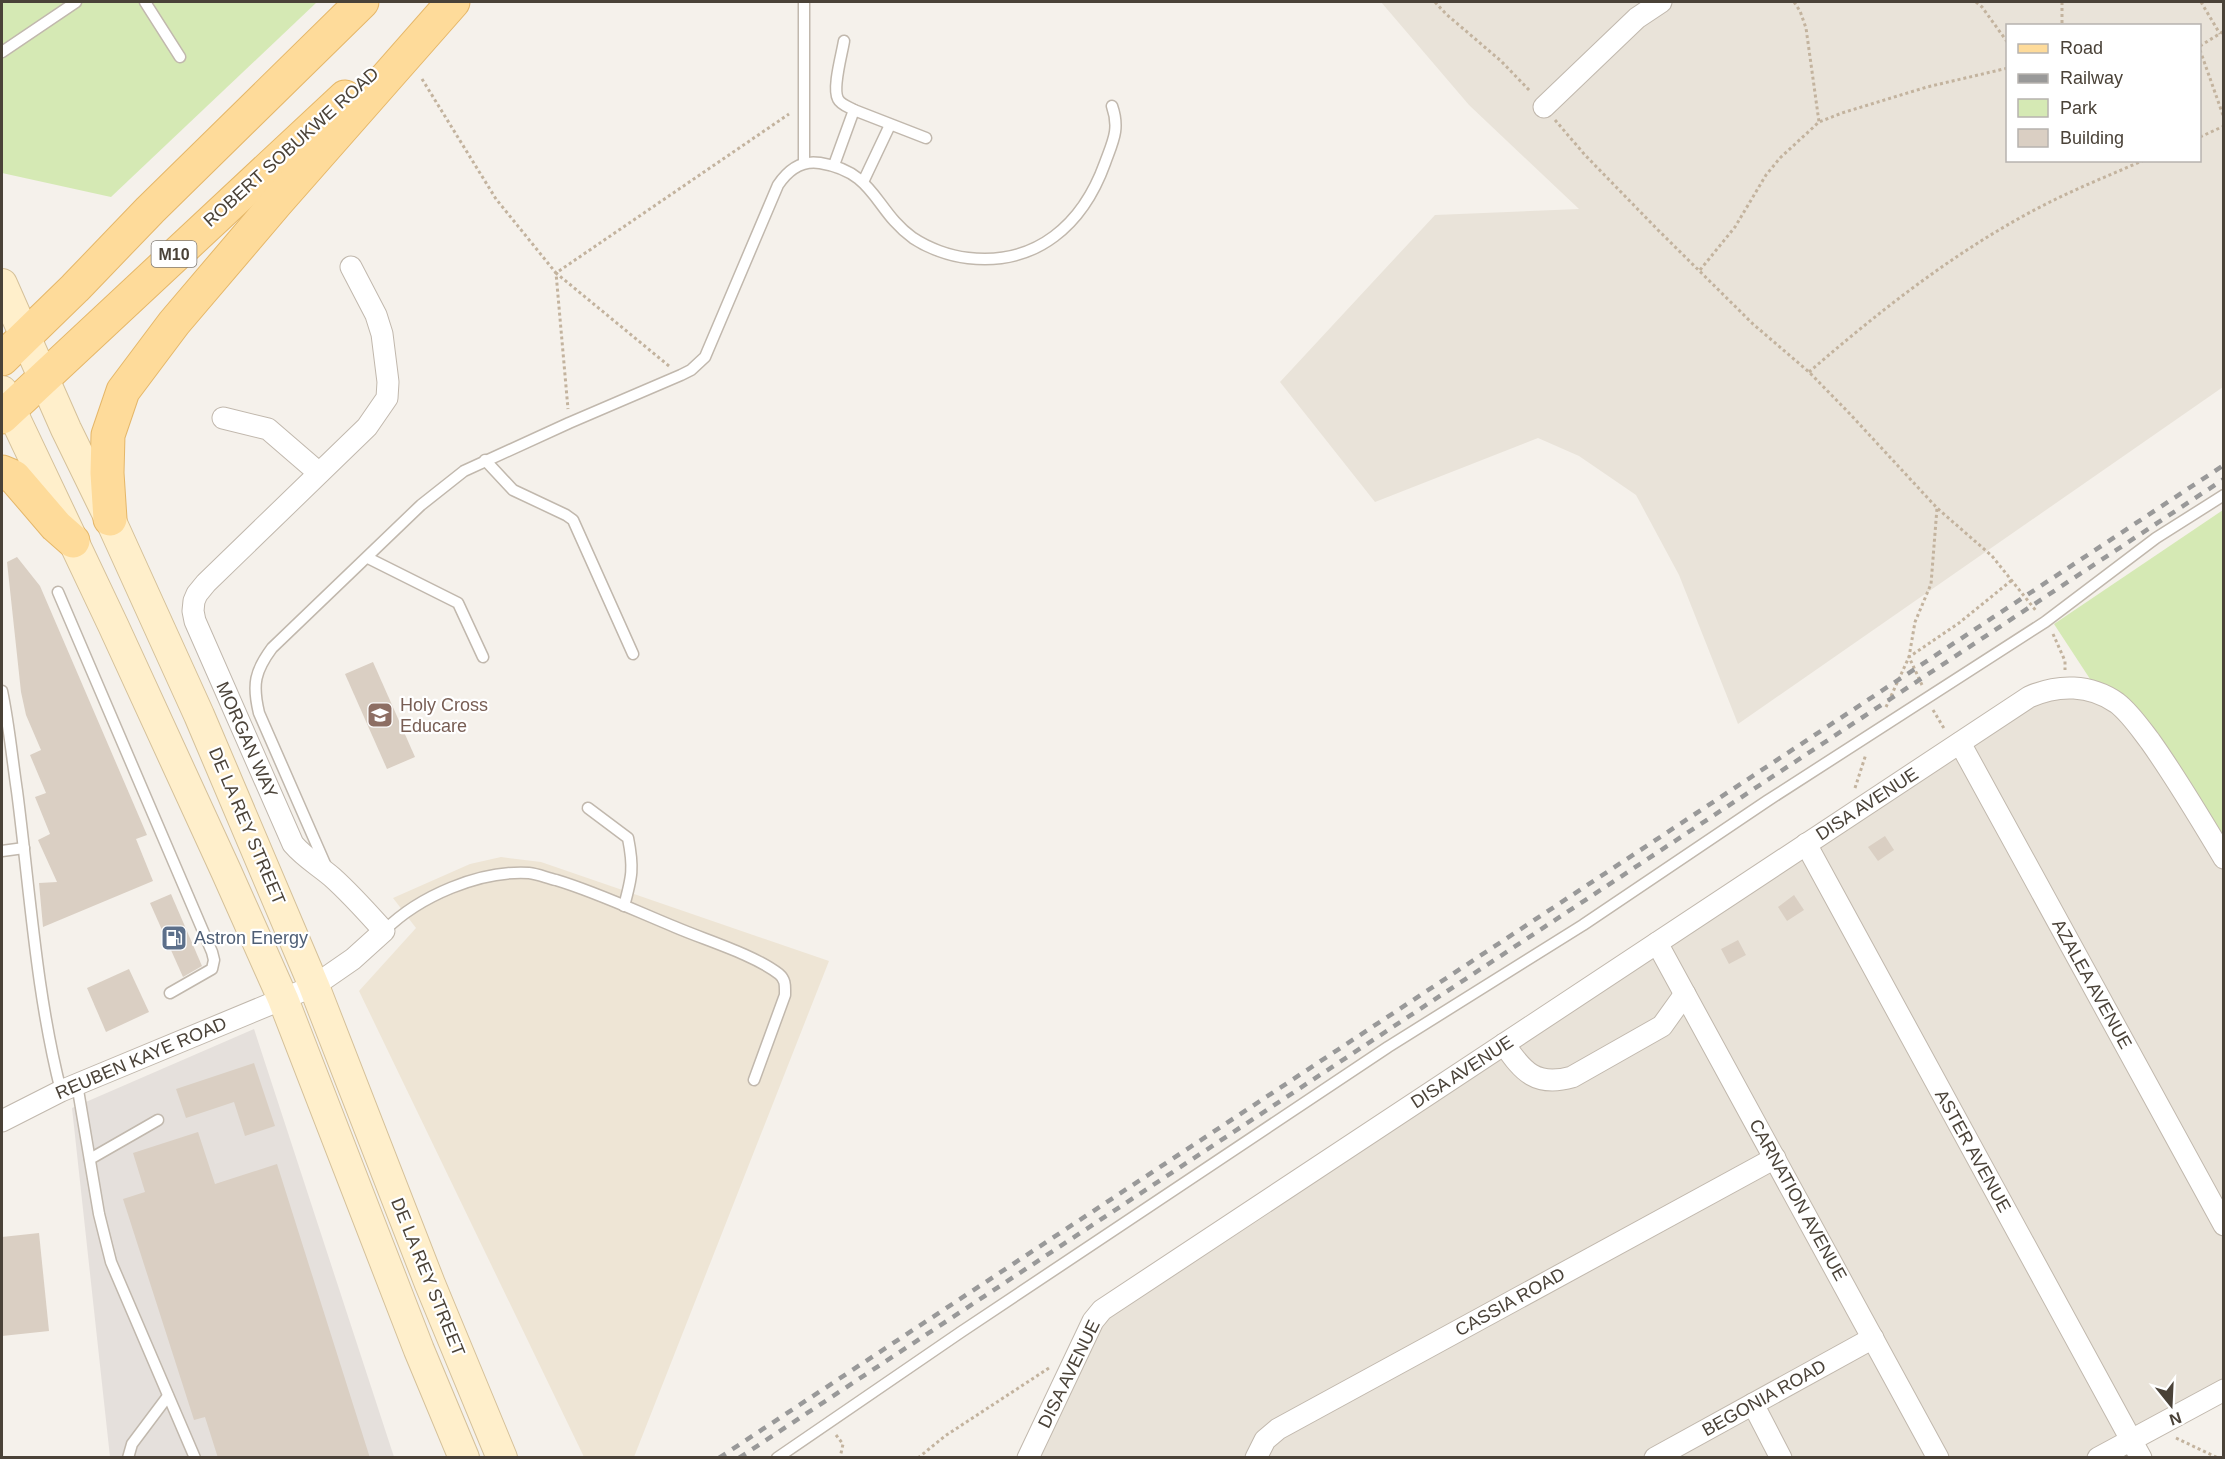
<svg xmlns="http://www.w3.org/2000/svg" width="2225" height="1459" font-family="Arial,sans-serif">
	<rect width="100%" height="100%" fill="#f5f1eb"/>
	<g fill="#e9e3d9" fill-rule="evenodd">
		<path d="M1381,2H2223V387L1738,724L1679,575L1636,495L1579,456L1538,438L1375,502L1280,382L1435,215L1579,209L1469,105ZM2008,26H2200V160H2008Z"/>
		<path d="M2029,696L2112,699L2223,856V1391L2133,1439L2142,1457L1028,1458L1093,1321Z"/>
	</g>
	<path fill="#e5e0dc" d="M254,1029L394,1457H110L72,1108Z"/>
	<path fill="#eee5d5" d="M501,857L541,862L829,961L634,1457H584L359,991L416,928L393,898L470,864Z"/>
	<g fill="#d5e9b4">
		<path d="M2,2H317L111,197L2,173Z"/>
		<path d="M2223,510V844L2092,682L2054,624Z"/>
	</g>
	<g fill="#dacfc3">
		<path d="M17,557L40,586L147,835L136,839L153,881L43,927L39,883L57,882L38,840L50,834L35,797L46,793L30,755L41,750L26,715L21,692L7,562Z"/>
		<path d="M373,662L415,757L387,769L345,674Z"/>
		<path d="M1885,836L1894,850L1878,861L1868,847Z"/>
		<path d="M171,894L202,966L183,977L150,903Z"/>
		<path d="M1794,895L1804,910L1787,921L1778,907Z"/>
		<path d="M1738,940L1746,955L1729,964L1721,949Z"/>
		<path d="M129,969L149,1012L106,1032L87,988Z"/>
		<path d="M254,1063L275,1126L245,1136L234,1102L186,1118L176,1089Z"/>
		<path d="M198,1132L215,1184L277,1164L370,1458H218L205,1417L194,1420L123,1199L145,1192L133,1153Z"/>
		<path d="M39,1233L49,1331L2,1336V1237Z"/>
	</g>
	<g fill="none" stroke-linecap="round" stroke-linejoin="round">
		<g stroke="#c1b8ad" stroke-width="13">
			<g id="lane">
				<path d="M145,2L180,57"/>
				<path d="M2,52L76,2"/>
				<path d="M854,110L926,138"/>
				<path d="M804,163V2"/>
				<path d="M834,165L854,110C849,107 841,105 838,99C832,88 842,54 844,41"/>
				<path d="M863,182L890,125"/>
				<path d="M485,460L513,490L566,515L573,520L633,654"/>
				<path d="M368,558L458,603L483,657"/>
				<path d="M58,592L212,952L214,960L212,969L170,993"/>
				<path d="M2,691C9,724 12,758 17,791C30,891 36,993 61,1091"/>
				<path d="M588,808L628,838C634,868 632,877 624,906"/>
				<path d="M2,851L24,848"/>
				<path d="M326,866L259,713C252,684 255,671 272,648L421,505L464,471L569,423L681,375L691,370L705,357L778,185C788,170 802,160 820,163C876,172 874,210 913,238C928,248 949,256 968,258C1037,266 1083,224 1105,163C1113,141 1120,129 1112,106"/>
				<path d="M384,931C419,896 480,870 529,873C538,874 547,878 556,880C596,892 636,911 675,927C705,940 753,954 779,974C786,980 785,986 785,995L754,1080"/>
				<path d="M77,1084L99,1214L111,1262L195,1458"/>
				<path d="M90,1159L158,1120"/>
				<path d="M128,1458L132,1444L168,1396"/>
				<path d="M777,1458L961,1332L1388,1047L1583,925L1767,801L2045,622L2156,538L2224,495"/>
			</g>
		</g>
		<g stroke="#c1b8ad" stroke-width="23">
			<g id="street">
				<path d="M1544,107L1637,18L1661,2"/>
				<path d="M223,418L268,429L319,473"/>
				<path d="M1960,743L2224,1225"/>
				<path d="M1806,844L2141,1458"/>
				<path d="M1657,943L1938,1458"/>
				<path d="M1504,1044C1523,1072 1536,1087 1572,1077L1662,1026L1685,994"/>
				<path d="M2,1121L61,1091L314,986L353,959L384,931C367,912 351,894 332,877C318,865 305,858 293,844L195,621L193,611L194,601L197,594L206,583L367,427L387,398L388,382L382,334L376,315L351,267"/>
				<path d="M1753,1404L1781,1458"/>
				<path d="M1028,1458L1093,1321L1102,1310L2029,697C2058,684 2090,684 2117,703C2130,713 2140,728 2150,741C2177,779 2200,818 2224,858"/>
				<path d="M1256,1458L1265,1440L1278,1429L1775,1158"/>
				<path d="M1655,1458L1873,1338"/>
				<path d="M2098,1458L2224,1390"/>
			</g>
		</g>
		<g stroke="#d5c19a" stroke-width="32">
			<g id="secondary">
				<path d="M2,284L66,429L110,519L199,715L314,986L430,1284L502,1458"/>
				<path d="M2,391L113,625L226,871L283,999L419,1350L464,1458"/>
			</g>
		</g>
		<g stroke="#e5b769" stroke-width="35">
			<g id="primary">
				<path d="M2,359L75,288L150,210L362,2"/>
				<path d="M2,417L345,97"/>
				<path d="M2,472L14,477L56,526L73,541"/>
				<path d="M110,519L107,473L108,435L123,391L174,323L277,202L453,2"/>
			</g>
		</g>
		<g stroke="#c3b39e" stroke-width="3" stroke-dasharray="3 3" stroke-linecap="butt">
			<path d="M1435,2L1446,14L1501,61L1531,92"/>
			<path d="M1794,2L1800,11L1806,28L1819,122"/>
			<path d="M1976,2L1982,7L2008,43"/>
			<path d="M2062,2V26"/>
			<path d="M2201,2L2220,34"/>
			<path d="M2200,46L2224,31"/>
			<path d="M2200,50L2224,118"/>
			<path d="M422,79L496,199L556,273L568,409"/>
			<path d="M1555,120L1585,155L1657,229L1753,324L1809,372L1850,414L1937,508L1992,556L2037,612"/>
			<path d="M2200,137L2224,126"/>
			<path d="M1700,270L1735,227L1766,175L1780,158L1819,122L1842,113L1927,87L2008,68"/>
			<path d="M669,366L556,273L789,114"/>
			<path d="M1809,372C1883,308 1963,245 2052,201C2082,186 2113,174 2144,160"/>
			<path d="M2053,634L2065,661V670"/>
			<path d="M1922,685L1909,657L1915,622L1931,584L1937,508"/>
			<path d="M1886,707L1909,657L1959,623L2012,580"/>
			<path d="M1933,710L1945,730"/>
			<path d="M1855,788L1866,754"/>
			<path d="M836,1435L843,1444L840,1458"/>
			<path d="M2176,1438L2218,1458"/>
			<path d="M918,1458L945,1436L1049,1368"/>
		</g>
		<use href="#lane" stroke="#fff" stroke-width="10"/>
		<use href="#street" stroke="#fff" stroke-width="21"/>
		<use href="#secondary" stroke="#ffefcb" stroke-width="30"/>
		<use href="#primary" stroke="#fedb9a" stroke-width="33"/>
		<g stroke="#999" stroke-width="4.5" stroke-dasharray="8 8" stroke-linecap="butt">
			<path d="M719,1458L2224,465"/>
			<path d="M739,1458L2224,479"/>
		</g>
	</g>
	<defs>
		<g id="school-square" transform="scale(1.35)"><rect x="-9" y="-9" width="18" height="18" rx="4" fill="#8d6e63" stroke="#fff"/><path d="M0-5L7-2L0 1L-7-2ZM-4 1L0 2.5L4 1V4Q0 6-4 4Z" fill="#fff"/></g>
		<g id="fuel-square" transform="scale(1.35)"><rect x="-9" y="-9" width="18" height="18" rx="4" fill="#5c6f8a" stroke="#fff"/><path d="M-5.5-6h7V0h2V4h1.3V-2.5L3-4.5l.8-.8L6-3V5H2.5V1h-1V6h-7ZM-4.2-4.7v3.2H.2V-4.7Z" fill="#fff"/></g>
	</defs>
	<g fill-rule="evenodd">
		<use href="#school-square" x="380" y="715"/>
		<use href="#fuel-square" x="174" y="938"/>
	</g>
	<g text-anchor="middle" dominant-baseline="central" stroke-width="4.5" stroke-linejoin="round" paint-order="stroke">
		<rect fill="#fff" stroke="#807b74" stroke-width="1.5" x="151.5" y="241" width="45" height="26" rx="4.5"/>
		<g font-size="16" font-weight="bold" fill="#4a4238">
			<text x="174" y="254">M10</text>
		</g>
		<g font-size="18" fill="#4a4238" stroke="#fff">
			<text transform="translate(291 147) rotate(-42)">ROBERT SOBUKWE ROAD</text>
			<text transform="translate(247 740) rotate(66)">MORGAN WAY</text>
			<text transform="translate(1867 804) rotate(-33)">DISA AVENUE</text>
			<text transform="translate(247 826) rotate(67)">DE LA REY STREET</text>
			<text transform="translate(2092 984) rotate(61)">AZALEA AVENUE</text>
			<text transform="translate(141 1058) rotate(-23)">REUBEN KAYE ROAD</text>
			<text transform="translate(1462 1072) rotate(-33)">DISA AVENUE</text>
			<text transform="translate(1973 1151) rotate(61)">ASTER AVENUE</text>
			<text transform="translate(1798 1200) rotate(61)">CARNATION AVENUE</text>
			<text transform="translate(428 1277) rotate(68)">DE LA REY STREET</text>
			<text transform="translate(1510 1302) rotate(-29)">CASSIA ROAD</text>
			<text transform="translate(1069 1374) rotate(-64)">DISA AVENUE</text>
			<text transform="translate(1764 1398) rotate(-29)">BEGONIA ROAD</text>
		</g>
		<g font-size="18" fill="#785e54" stroke="#fff" text-anchor="start">
			<text x="400" y="705">Holy Cross<tspan x="400" dy="21">Educare</tspan></text>
		</g>
		<g font-size="18" fill="#4e5e75" stroke="#fff" text-anchor="start">
			<text x="194" y="938">Astron Energy</text>
		</g>
	</g>
	<rect width="2225" height="1459" fill="none" stroke="#4a4238" stroke-width="6"/>
	<rect x="2006" y="24" width="195" height="138" fill="#ffffff" stroke="#b7b3af" stroke-width="1.5"/>
	<rect x="2018" y="44" width="30" height="9" fill="#fedb9a" stroke="#b7b3af" stroke-width="1.5"/>
	<text x="2060" y="54" font-size="18" fill="#4a4238">Road</text>
	<rect x="2018" y="74" width="30" height="9" fill="#999999" stroke="#b7b3af" stroke-width="1.5"/>
	<text x="2060" y="84" font-size="18" fill="#4a4238">Railway</text>
	<rect x="2018" y="99" width="30" height="18" fill="#d5e9b4" stroke="#b7b3af" stroke-width="1.5"/>
	<text x="2060" y="114" font-size="18" fill="#4a4238">Park</text>
	<rect x="2018" y="129" width="30" height="18" fill="#dacfc3" stroke="#b7b3af" stroke-width="1.5"/>
	<text x="2060" y="144" font-size="18" fill="#4a4238">Building</text>
	<g transform="translate(2171 1405) rotate(162)" stroke="#ffffff" stroke-width="4.5" paint-order="stroke">
	<path d="M0-4.5L10 22L0 15L-10 22Z" fill="#4a4238"/>
	<text y="-9" font-size="16" font-weight="bold" text-anchor="middle" fill="#4a4238">N</text>
	</g>
</svg>
